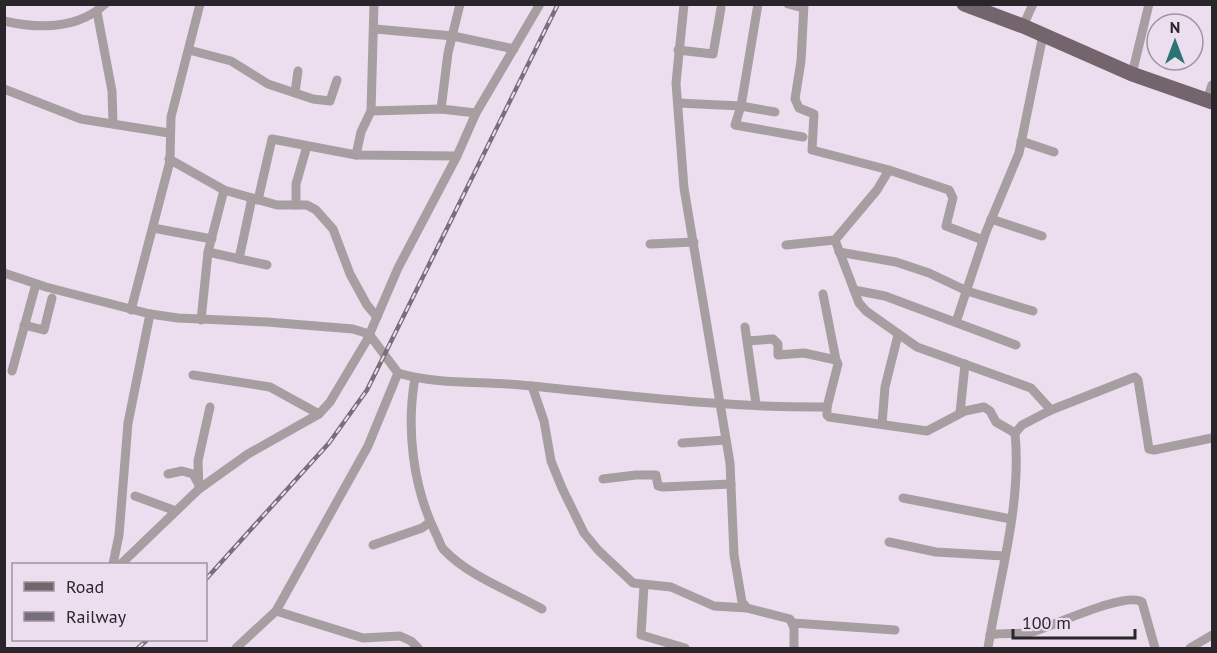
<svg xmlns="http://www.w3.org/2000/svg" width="1217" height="653" font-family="'PT Sans',sans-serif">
	<rect width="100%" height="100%" fill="#ecdeef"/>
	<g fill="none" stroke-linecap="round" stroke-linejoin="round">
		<g stroke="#a79ea2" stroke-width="9">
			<path d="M684,4L676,83L684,188L730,463L734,555L742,602L747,608L790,619L794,628V648"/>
			<path d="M788,4L803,8"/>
			<path d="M804,4L801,61L795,99L799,108L814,114L812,150L889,170L949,190L953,198L946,226L983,240"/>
			<path d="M97,12L112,91L113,123"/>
			<path d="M4,21C39,29 77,30 105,4"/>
			<path d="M1023,26L1033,4"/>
			<path d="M375,29L453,36L514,49"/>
			<path d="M189,50L231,61L268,84L313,99L330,101L337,80"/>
			<path d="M678,50L713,54L721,8"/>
			<path d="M1132,74L1149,4"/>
			<path d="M4,89L81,119L169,133"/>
			<path d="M295,92L298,71"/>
			<path d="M1207,100L1212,85"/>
			<path d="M678,103L741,106L758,4"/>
			<path d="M441,109L448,53L460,4"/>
			<path d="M371,111L441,109L476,113"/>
			<path d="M775,112L741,106L735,125L803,137"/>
			<path d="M1021,141L1054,152"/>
			<path d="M356,155L361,132L371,111L374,4"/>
			<path d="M169,159L224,190L277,205H307L316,210L333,229L350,274L367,305L377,317"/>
			<path d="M889,170L877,190L835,240L859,303L866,311L917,347L1031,388L1051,410L1022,425L1015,433C1022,505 999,578 988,648"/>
			<path d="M258,200L272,139L356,155L457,156"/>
			<path d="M296,205V184L307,146"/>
			<path d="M991,219L1042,236"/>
			<path d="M153,228L212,239"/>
			<path d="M650,244L694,242"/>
			<path d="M786,245L835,240"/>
			<path d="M208,252L267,265"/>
			<path d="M839,252L896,262L929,273L967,291L1033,311"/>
			<path d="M239,259L252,198"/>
			<path d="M4,273L46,287L150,314L178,318L267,322L353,329L369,334L398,373L368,446L276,611L236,648"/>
			<path d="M854,290L885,296L1016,345"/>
			<path d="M823,294L836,360"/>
			<path d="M131,310L170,161L171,117L200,4"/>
			<path d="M201,320L208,252L224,190"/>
			<path d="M956,322L986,232L1019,153L1043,35"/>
			<path d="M24,325L44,330L52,298"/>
			<path d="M745,327L756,404"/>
			<path d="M748,341L773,339L778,344V355L804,353L836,360L838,364L827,407"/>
			<path d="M12,371L36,284"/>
			<path d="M398,373C438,385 480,381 521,385C623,395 724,408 827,407V415L829,417L927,431L965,411L984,407L990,411L996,422L1015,433"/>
			<path d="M193,375L270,387L319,414"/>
			<path d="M415,378C406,429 413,487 436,534C439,539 440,546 444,550C470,577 511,591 542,609"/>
			<path d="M532,386L544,421L551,461L562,488L584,533L598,550L633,583L671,587L714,606L747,608"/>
			<path d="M1051,410L1135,377L1138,380L1149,449L1154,450L1212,438"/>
			<path d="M960,413L965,364"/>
			<path d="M882,424L885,387L898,335"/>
			<path d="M682,443L726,440"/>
			<path d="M168,474L182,471L193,474L198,483"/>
			<path d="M603,479L636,475H656L658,486L663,487L731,484"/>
			<path d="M199,489L198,461L210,407"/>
			<path d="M135,496L176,511"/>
			<path d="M903,498L1011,519"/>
			<path d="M889,542L936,552L1004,556"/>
			<path d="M373,545L422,528L430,522"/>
			<path d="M113,564L119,535L128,423L150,314"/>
			<path d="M121,564L199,489L248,454L319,414L330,402L367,340L398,268L457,156L476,113L540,4"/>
			<path d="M644,585L641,635L685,648"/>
			<path d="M276,611L363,638L400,636L411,641L418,648"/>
			<path d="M793,623L895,630"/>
			<path d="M990,635C1004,632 1018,635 1032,632C1053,626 1126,591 1142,602L1155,648"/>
			<path d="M1190,648L1212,635"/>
		</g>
		<path stroke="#74646c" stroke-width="15" d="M964,4L1023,26L1132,74L1212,102"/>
		<g stroke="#776f79" stroke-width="4.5">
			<g id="rail">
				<path d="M206,579L329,443L367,390L558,4"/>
				<path d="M138,648L147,640"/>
			</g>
		</g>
		<use href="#rail" stroke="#ecdeef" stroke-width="2" stroke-dasharray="7" stroke-linecap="butt"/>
	</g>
	<rect width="1217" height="653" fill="none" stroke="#2a252b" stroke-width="12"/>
	<rect x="12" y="563" width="195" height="78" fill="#ecdeef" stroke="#9e94a1" stroke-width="1.5"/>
	<rect x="24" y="582" width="30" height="9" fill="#74646c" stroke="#9e94a1" stroke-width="1.5"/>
	<text x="66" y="593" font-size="18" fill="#2a252b">Road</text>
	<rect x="24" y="612" width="30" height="9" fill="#776f79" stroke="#9e94a1" stroke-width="1.5"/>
	<text x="66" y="623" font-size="18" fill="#2a252b">Railway</text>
	<g transform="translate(1175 42)"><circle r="28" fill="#ecdeef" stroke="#9e94a1" stroke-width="1.5"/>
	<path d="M0-4.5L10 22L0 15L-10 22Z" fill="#2a7474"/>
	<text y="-9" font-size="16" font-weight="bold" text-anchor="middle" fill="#2a252b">N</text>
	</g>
	<path d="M1013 629v9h122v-9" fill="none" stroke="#2a252b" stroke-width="3"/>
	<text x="1022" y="629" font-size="18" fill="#2a252b" stroke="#ecdeef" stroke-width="4.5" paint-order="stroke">100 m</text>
</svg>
